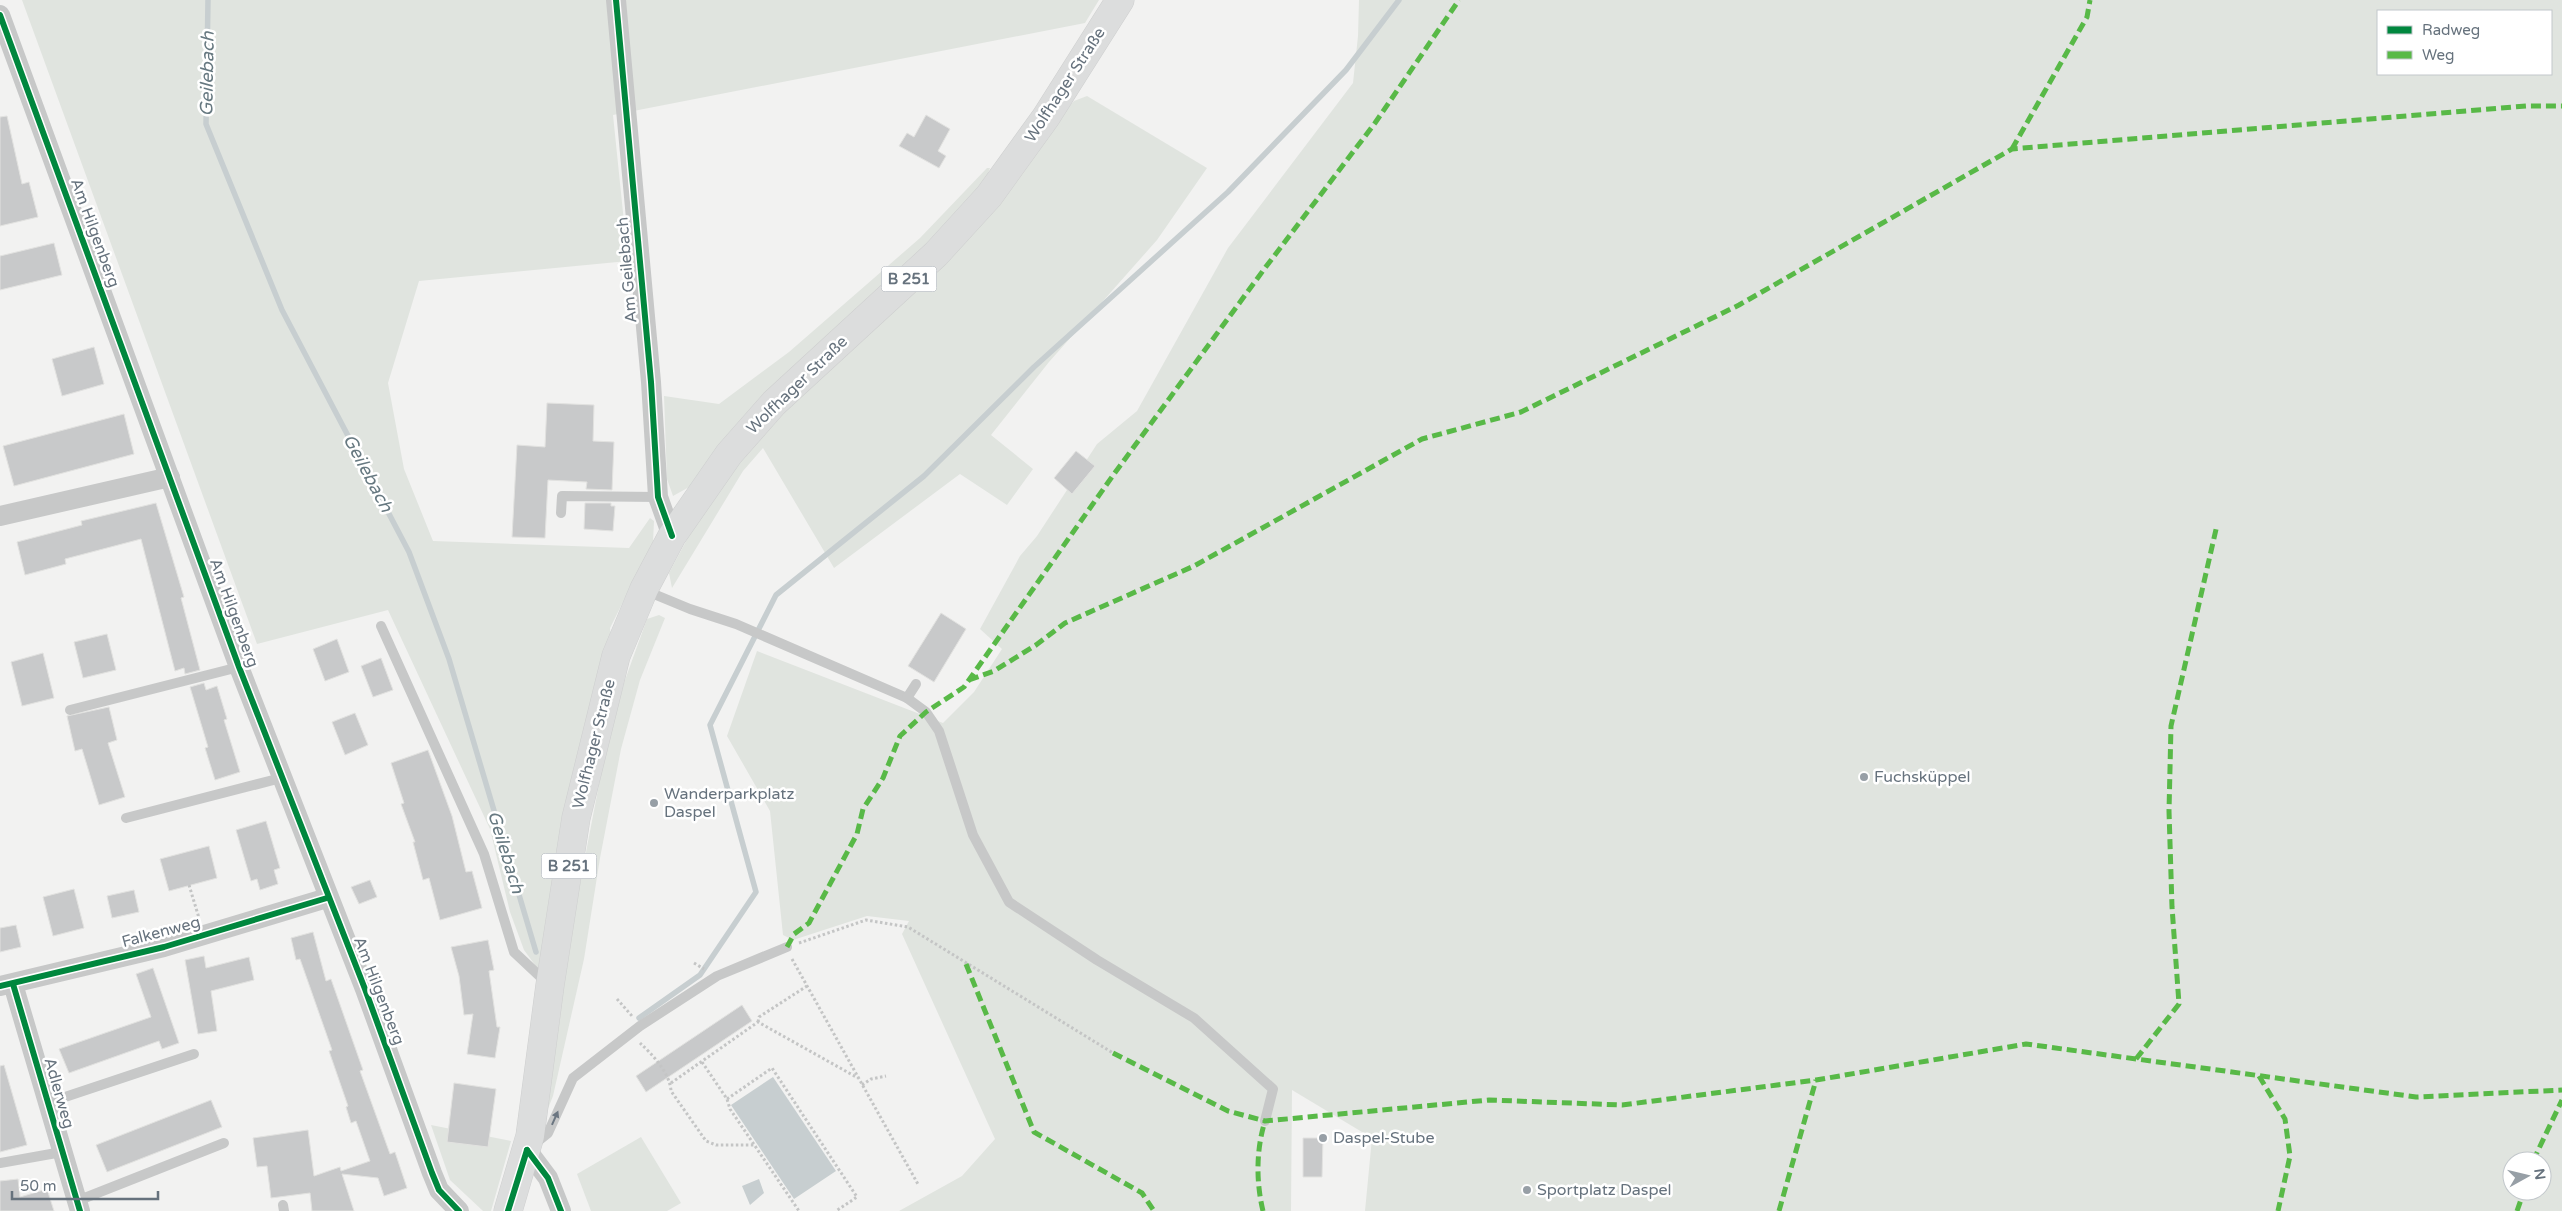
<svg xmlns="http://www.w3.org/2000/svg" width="2562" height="1211" font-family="'Varela Round',sans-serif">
	<rect width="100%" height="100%" fill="#f2f2f1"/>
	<g fill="#e0e4df" fill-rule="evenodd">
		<path d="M22,0H1099L1085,23L613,115L628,261L419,281L388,383L404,469L433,541L629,548L650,518L654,521L653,542L610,628L611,638L546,948L538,969L524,950L510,912L490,829L388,610L257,644Z"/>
		<path d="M1359,0H2562V1211H1365L1372,1138L1292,1090L1291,1211H899L962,1176L995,1139L902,934L909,921L867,916L793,940L783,935L770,811L727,736L757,651L943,723L974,692L1002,649L980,629L1020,556L1037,536L1097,444L1137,411L1228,248L1353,83L1358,36ZM2378,11H2551V74H2378ZM2512,1161H2542V1191H2512Z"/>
		<path d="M1087,96L1207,168L1157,240L1049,362L991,435L1033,469L1007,505L960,474L834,568L763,448L743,471L672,588L669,573L692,530L736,466L777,417L1074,101Z"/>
		<path d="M987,168H990L986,179L961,210L691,486L673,496L667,479L664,396L719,404L789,352L920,238Z"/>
		<path d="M659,615L665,618L640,680L621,749L600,858L584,959L553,1096L541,1126L566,956L607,743L625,680L647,619Z"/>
		<path d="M431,1125L511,1141L491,1211H483L450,1180Z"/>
		<path d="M641,1137L681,1203L667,1211H591L577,1174Z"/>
	</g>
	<g fill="#c7ced0">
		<path d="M773,1077L836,1171L794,1199L731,1105Z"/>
		<path d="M759,1179L764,1193L750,1205L742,1186Z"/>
	</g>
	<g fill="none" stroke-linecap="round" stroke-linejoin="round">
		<g stroke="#c7ced0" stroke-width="5.5">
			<path d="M208,0L206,124L282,310L409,552L449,659L536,952"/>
			<path d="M639,1018L700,975L756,892L710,725L776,595L924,476L1034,367L1228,192L1346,70L1399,0"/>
		</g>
	</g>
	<g fill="#c8c9ca" stroke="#e2e2e0">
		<path d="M926,115L950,129L938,151L946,156L939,168L899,146L907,133L914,137Z"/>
		<path d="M7,116L22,184L29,182L38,217L0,226V117Z"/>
		<path d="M54,243L62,275L0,290V256Z"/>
		<path d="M94,347L104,384L62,396L52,359Z"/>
		<path d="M547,403L594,405L593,441L614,442L612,490L586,489L587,482L548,480L545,538L512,537L517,445L545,447Z"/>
		<path d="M124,414L134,454L14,486L3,446Z"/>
		<path d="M1076,451L1095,466L1072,494L1054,478Z"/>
		<path d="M156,503L184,597L181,598L200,670L185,674L184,668L175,671L141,539L65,559L66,564L25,575L17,542L82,525L81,521Z"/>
		<path d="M585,503H611V506H615L613,531L584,529Z"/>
		<path d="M941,613L966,629L934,682L908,666Z"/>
		<path d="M107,634L116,670L83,678L74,642Z"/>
		<path d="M337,639L349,672L325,681L313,649Z"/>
		<path d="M43,653L54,698L22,706L11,662Z"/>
		<path d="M381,658L393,690L373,697L361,666Z"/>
		<path d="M204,683L206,690L217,686L227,719L224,720L240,772L215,780L205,748L208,747L190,687Z"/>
		<path d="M109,707L117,740L108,743L125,797L99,805L82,749L75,751L67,716Z"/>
		<path d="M355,713L368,745L345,755L332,722Z"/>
		<path d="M428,750L452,816L466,872L472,871L482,908L440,920L429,878L423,880L413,842H415L401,804L404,803L391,763Z"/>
		<path d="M266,821L280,868L274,870L278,884L260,890L257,879L251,881L236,830Z"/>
		<path d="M209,846L217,878L169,891L160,859Z"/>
		<path d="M370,880L377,897L359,904L351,887Z"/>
		<path d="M74,889L84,928L53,936L43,897Z"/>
		<path d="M134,890L139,912L112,918L107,896Z"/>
		<path d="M16,925L21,947L0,952V928Z"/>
		<path d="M313,932L326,981L331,979L363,1070L360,1071L390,1154L395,1152L407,1188L384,1196L378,1178L342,1174L354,1211H312L310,1193L271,1198L267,1166L257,1167L253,1138L308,1130L314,1176L340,1167L341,1171L370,1161L356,1121L351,1123L346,1107L348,1106L329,1051L332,1050L300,959L296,960L291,938Z"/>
		<path d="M488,940L494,970L489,971L497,1027H500L495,1058L467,1054L473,1014L464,1015L459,976L451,947Z"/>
		<path d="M204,956L206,968L249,957L254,980L211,991L217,1031L198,1034L185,960Z"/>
		<path d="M153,968L179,1043L162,1049L159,1041L69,1073L59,1049L151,1017L136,974Z"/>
		<path d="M742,1005L752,1021L646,1092L636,1076Z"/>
		<path d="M4,1065L27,1145L0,1152V1066Z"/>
		<path d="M454,1083L496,1089L488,1147L447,1142Z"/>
		<path d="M211,1100L222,1127L107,1172L96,1145Z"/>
		<path d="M1303,1138H1323L1322,1177H1303Z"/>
		<path d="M18,1179L20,1197L47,1189L54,1211H0V1181Z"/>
	</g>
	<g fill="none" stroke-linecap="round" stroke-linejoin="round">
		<g stroke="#cecfcf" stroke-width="29">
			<path id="primary" d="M508,1211L530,1136L550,985L576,818L616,656L644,589L672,536L729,454L774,403L936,254L989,196L1046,117L1120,0"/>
		</g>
		<g stroke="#c4c5c5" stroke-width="3" stroke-dasharray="2.5 2.5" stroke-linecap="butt">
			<path d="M189,885L199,918"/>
			<path d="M799,943L866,920L908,927L1113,1053"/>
			<path d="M792,959L919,1186"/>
			<path d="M694,963L704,969"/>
			<path d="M617,999L632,1016"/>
			<path d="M758,1022L759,1017L807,986"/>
			<path d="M640,1043C652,1054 670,1073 671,1091L706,1141L716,1145H754"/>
			<path d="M702,1062L727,1099L730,1109L799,1211"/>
			<path d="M671,1083L758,1022L858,1078"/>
			<path d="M862,1085L871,1079L886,1076"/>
			<path d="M727,1099L772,1068L857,1197L836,1211"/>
		</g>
		<g stroke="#c7c8c8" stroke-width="10">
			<path d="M561,513L562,496L658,497"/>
			<path d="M644,590L690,609L736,624L907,698L926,712L939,731L973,835L1009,902L1097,960L1194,1018L1273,1089L1265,1121"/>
			<path d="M381,626L484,854L514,952L547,983"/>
			<path d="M907,698L916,684"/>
			<path d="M70,710L239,667"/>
			<path d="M126,818L281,778"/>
			<path d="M47,1103L194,1054"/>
			<path d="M533,1145L548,1133L573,1078L640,1026L717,976L787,947"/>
			<path d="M0,1163L62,1152"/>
			<path d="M77,1201L224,1143"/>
			<path d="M283,1205L284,1211"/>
		</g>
		<g stroke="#c7c8c8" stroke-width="20">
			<path d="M616,0L651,382L658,497L672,536"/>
			<path d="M0,15L239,667L365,989L432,1173L439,1190L459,1211"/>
			<path d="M0,516L170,477"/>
			<path d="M13,984L80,1211"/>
			<path d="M0,986L164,947L327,898"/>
			<path d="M527,1150L548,1178L561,1211"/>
		</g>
		<use href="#primary" stroke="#dcdddd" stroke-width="28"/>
		<g stroke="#58b947" stroke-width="5" stroke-dasharray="10 5" stroke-linecap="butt">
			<path d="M2012,149L2087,17L2090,0"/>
			<path d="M969,680L994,671L1036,645L1065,623L1194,566L1422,439L1521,412L1739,305L2012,149L2526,106H2562"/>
			<path d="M787,947L794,934L809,923L857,834L863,809L883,778L900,736L926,712L964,687L1114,474L1265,268L1375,123L1459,0"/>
			<path d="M966,964L1034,1132L1142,1193L1154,1211"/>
			<path d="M1113,1053L1228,1111L1265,1121L1489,1100L1622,1105L1816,1080L2026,1044L2416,1097L2562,1090"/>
			<path d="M2136,1059L2179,1004L2172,907L2169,811L2171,726L2217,525"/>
			<path d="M2259,1076L2285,1119L2290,1156L2278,1211"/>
			<path d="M2533,1161L2562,1100"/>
			<path d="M1263,1211C1256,1182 1256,1150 1265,1121"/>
			<path d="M1779,1211L1816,1080"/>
			<path d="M2517,1211L2524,1191"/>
		</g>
		<g stroke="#fff" stroke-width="9">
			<g id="cycleway">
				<path d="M616,0L651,382L658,497L672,536"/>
				<path d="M0,15L239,667L365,989L432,1173L439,1190L459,1211"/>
				<path d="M13,984L80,1211"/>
				<path d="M0,986L164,947L327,898"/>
				<path d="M527,1150L548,1178L561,1211"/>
				<path d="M508,1211L527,1150"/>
			</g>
		</g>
		<use href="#cycleway" stroke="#00873e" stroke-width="6"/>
	</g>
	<defs><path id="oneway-solid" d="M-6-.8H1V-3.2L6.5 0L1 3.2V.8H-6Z" transform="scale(1.25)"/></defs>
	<use fill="#6b7681" href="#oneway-solid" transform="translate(555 1118) rotate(-66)"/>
	<g fill="#979fa6" stroke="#fff" stroke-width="2">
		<circle cx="1864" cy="777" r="5"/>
		<circle cx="654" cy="803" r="5"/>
		<circle cx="1323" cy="1138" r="5"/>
		<circle cx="1527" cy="1190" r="5"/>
	</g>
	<g text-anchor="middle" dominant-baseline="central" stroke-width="5" stroke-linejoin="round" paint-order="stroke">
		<g fill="#fff" stroke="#949ca4" stroke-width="1">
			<rect x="881.5" y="266.5" width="55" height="25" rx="4"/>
			<rect x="541.5" y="853.5" width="55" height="25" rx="4"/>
		</g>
		<g font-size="15" font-weight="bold" fill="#66727d">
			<text x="909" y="279">B 251</text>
			<text x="569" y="866">B 251</text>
		</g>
		<g font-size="16" fill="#66727d" stroke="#fff">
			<text transform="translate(1065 85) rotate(-57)">Wolfhager Straße</text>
			<text transform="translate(95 233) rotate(70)">Am Hilgenberg</text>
			<text transform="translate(627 270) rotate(-95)">Am Geilebach</text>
			<text transform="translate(797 385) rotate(-44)">Wolfhager Straße</text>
			<text transform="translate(234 613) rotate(70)">Am Hilgenberg</text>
			<text transform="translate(594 744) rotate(-76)">Wolfhager Straße</text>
			<text transform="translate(161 932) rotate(-15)">Falkenweg</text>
			<text transform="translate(379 991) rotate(69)">Am Hilgenberg</text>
			<text transform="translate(59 1093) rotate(74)">Adlerweg</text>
		</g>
		<g font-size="16" fill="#66727d" stroke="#fff" text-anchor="start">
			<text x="1874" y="777">Fuchsküppel</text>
			<text x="664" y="794">Wanderparkplatz<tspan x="664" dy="18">Daspel</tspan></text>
			<text x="1333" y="1138">Daspel-Stube</text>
			<text x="1537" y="1190">Sportplatz Daspel</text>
		</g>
		<g font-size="18" font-style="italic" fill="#677981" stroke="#fff">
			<text transform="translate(207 74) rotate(-89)">Geilebach</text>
			<text transform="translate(368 473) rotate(62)">Geilebach</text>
			<text transform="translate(506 852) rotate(73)">Geilebach</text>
		</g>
	</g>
	<rect x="2377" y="10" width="175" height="65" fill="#ffffff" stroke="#c2c7cb"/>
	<rect x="2387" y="26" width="25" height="8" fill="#00873e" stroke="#c2c7cb"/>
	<text x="2422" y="35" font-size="15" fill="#66727d">Radweg</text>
	<rect x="2387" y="51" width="25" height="8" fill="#58b947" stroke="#c2c7cb"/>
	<text x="2422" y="60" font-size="15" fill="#66727d">Weg</text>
	<g transform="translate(2527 1176) rotate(82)"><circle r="24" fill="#ffffff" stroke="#c2c7cb"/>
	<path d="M0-4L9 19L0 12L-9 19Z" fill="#979fa6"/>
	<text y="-8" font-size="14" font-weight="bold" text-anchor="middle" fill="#66727d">N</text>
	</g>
	<path d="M12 1191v8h146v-8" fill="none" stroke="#66727d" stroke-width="2.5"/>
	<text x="20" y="1191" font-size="15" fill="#66727d" stroke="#ffffff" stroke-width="4" paint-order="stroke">50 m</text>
</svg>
